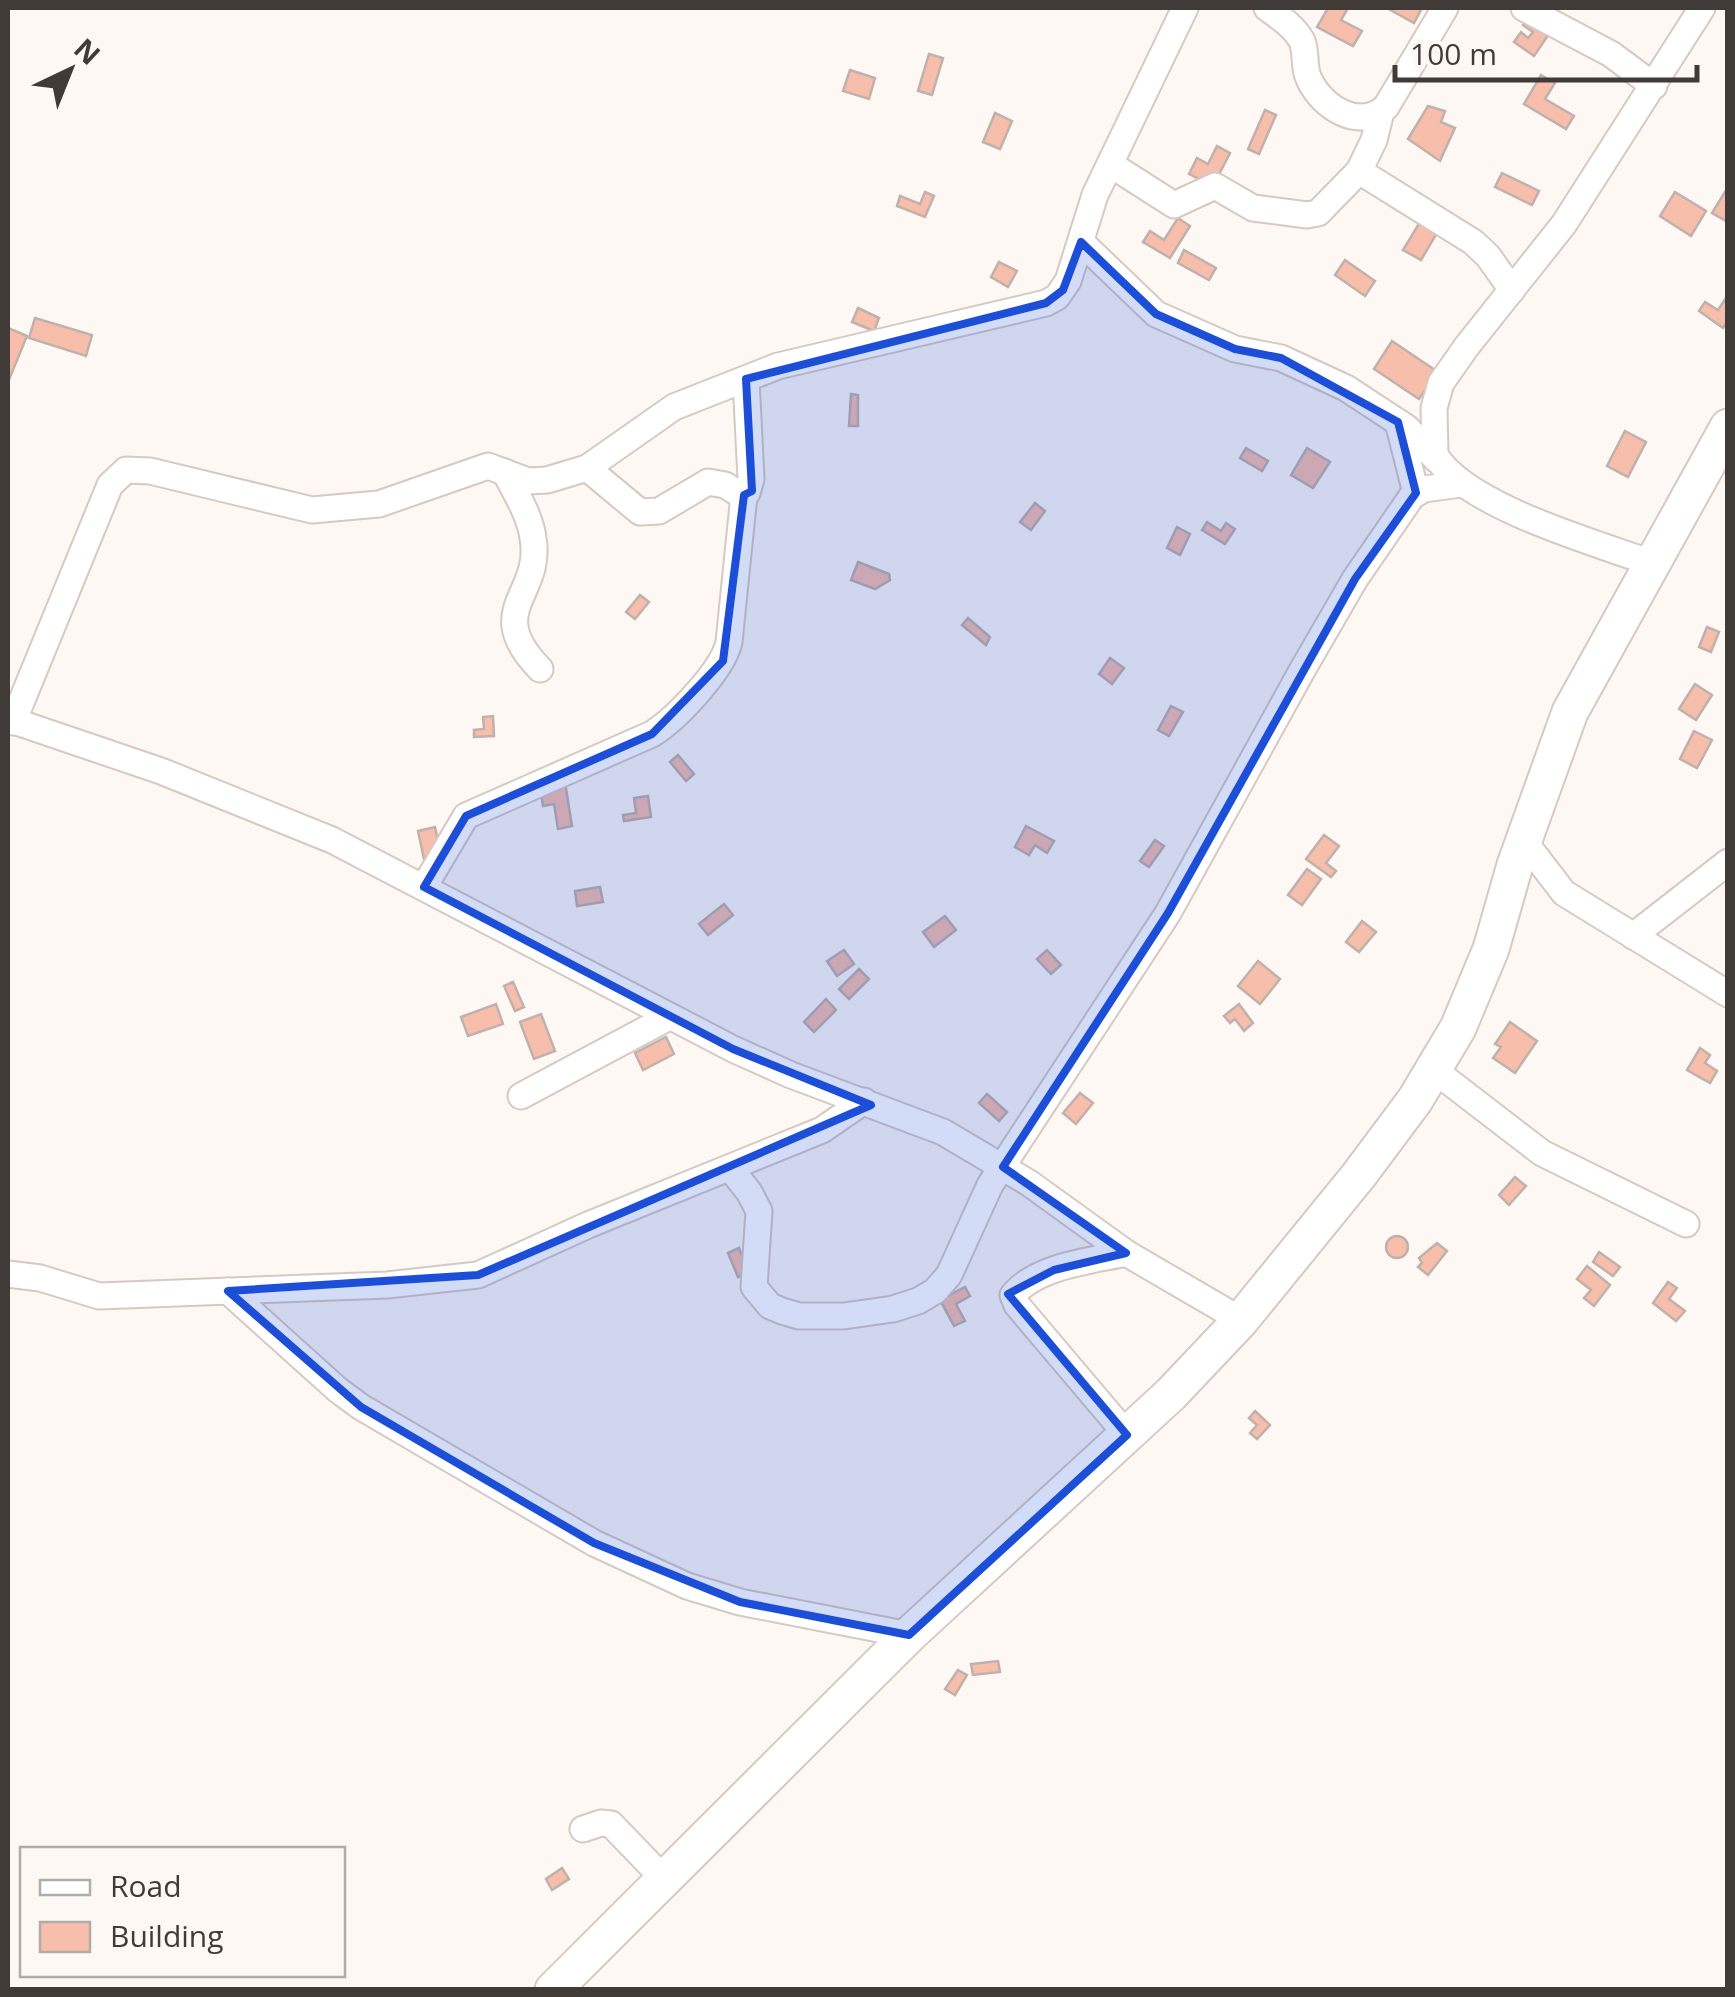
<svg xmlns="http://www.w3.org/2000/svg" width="1735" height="1997" font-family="'Open Sans',sans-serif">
	<rect width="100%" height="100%" fill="#fdf8f4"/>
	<g fill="#f7beab" stroke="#c0b1ac" stroke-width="2.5">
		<path d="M1328,8H1348L1341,20L1362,31L1353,46L1317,27Z"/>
		<path d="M1387,8H1422L1414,23Z"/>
		<path d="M1527,18L1549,34L1534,56L1514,42L1521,32L1528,38L1533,32L1523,25Z"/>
		<path d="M929,54L943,58L932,95L918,91Z"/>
		<path d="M850,70L875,78L869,99L843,91Z"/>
		<path d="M1541,75L1555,83L1545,99L1574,116L1566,129L1524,104Z"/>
		<path d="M1428,106L1445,111L1441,122L1455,128L1440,161L1408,139Z"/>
		<path d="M1265,110L1276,115L1259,154L1248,149Z"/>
		<path d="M995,113L1012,121L1000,149L983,142Z"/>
		<path d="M1217,146L1230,153L1213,186L1189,174L1197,158L1208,164Z"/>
		<path d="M1502,173L1539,191L1532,205L1495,187Z"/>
		<path d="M1728,187V222L1712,213Z"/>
		<path d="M925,192L934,196L925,217L897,206L900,196L920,204Z"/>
		<path d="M1675,192L1706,211L1691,236L1660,216Z"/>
		<path d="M1423,217L1440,228L1421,260L1403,250Z"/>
		<path d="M1178,218L1190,226L1170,258L1143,242L1150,231L1164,240Z"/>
		<path d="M1184,250L1216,268L1209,280L1178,263Z"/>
		<path d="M1345,260L1375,281L1365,296L1335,275Z"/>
		<path d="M999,262L1017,271L1008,287L991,277Z"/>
		<path d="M1728,295V321L1723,328L1699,311L1705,302L1718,310Z"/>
		<path d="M858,308L879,318L874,331L852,322Z"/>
		<path d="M35,318L92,335L86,356L29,338Z"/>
		<path d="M8,328L27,336L8,382Z"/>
		<path d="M1392,341L1438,372L1419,399L1374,369Z"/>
		<path d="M851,394L858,395V426H849Z"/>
		<path d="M1625,431L1646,442L1628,477L1607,466Z"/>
		<path d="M1246,448L1268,461L1262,471L1240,458Z"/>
		<path d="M1307,448L1330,462L1313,488L1291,475Z"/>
		<path d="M1035,503L1045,511L1031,530L1020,522Z"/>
		<path d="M1207,522L1221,531L1226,523L1235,529L1225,544L1202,530Z"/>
		<path d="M1177,527L1190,534L1180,555L1167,548Z"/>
		<path d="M858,562L889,574L890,580L875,589L851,580Z"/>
		<path d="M640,595L649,602L635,619L626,612Z"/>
		<path d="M968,618L990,637L986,645L962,625Z"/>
		<path d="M1707,627L1719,632L1711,652L1699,647Z"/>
		<path d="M1110,658L1124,668L1112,684L1099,674Z"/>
		<path d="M1695,684L1712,695L1696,720L1679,709Z"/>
		<path d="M1171,706L1183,712L1169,736L1158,730Z"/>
		<path d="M493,716L494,736L474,737V730L484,729L483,717Z"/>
		<path d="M1694,731L1712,740L1697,768L1680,759Z"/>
		<path d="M678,755L694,774L686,781L670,762Z"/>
		<path d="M565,782L572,826L558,829L554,804L543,806L540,786Z"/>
		<path d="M648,796L651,817L624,821L623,815L636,813L634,798Z"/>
		<path d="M1026,826L1054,841L1047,853L1035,845L1029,855L1015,847Z"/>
		<path d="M435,827L441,855L424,859L418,831Z"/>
		<path d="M1324,835L1339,846L1326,863L1336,871L1331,877L1306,859Z"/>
		<path d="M1155,840L1164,846L1149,867L1140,861Z"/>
		<path d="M1307,869L1321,879L1302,905L1288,895Z"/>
		<path d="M600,887L603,902L577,906L575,891Z"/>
		<path d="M724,904L733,915L708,935L699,924Z"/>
		<path d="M945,916L956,930L934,947L923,932Z"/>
		<path d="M1362,921L1376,932L1359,952L1346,942Z"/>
		<path d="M844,950L854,964L837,976L827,961Z"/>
		<path d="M1047,950L1061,965L1051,974L1037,959Z"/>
		<path d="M1258,961L1280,979L1260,1004L1238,986Z"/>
		<path d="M859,969L869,979L849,999L839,989Z"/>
		<path d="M513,982L524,1007L515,1011L504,986Z"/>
		<path d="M826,999L836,1010L814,1032L804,1022Z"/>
		<path d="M496,1004L503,1024L468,1036L461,1017Z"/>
		<path d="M1239,1004L1253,1023L1244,1031L1235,1019L1230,1023L1224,1016Z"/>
		<path d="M541,1014L555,1051L534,1059L520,1022Z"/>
		<path d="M1510,1022L1537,1041L1515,1073L1493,1058L1501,1047L1495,1044Z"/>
		<path d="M666,1037L674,1054L643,1070L635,1053Z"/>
		<path d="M1700,1048L1710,1055L1705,1063L1717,1071L1710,1083L1687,1070Z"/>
		<path d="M1080,1093L1093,1103L1076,1124L1063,1113Z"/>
		<path d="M987,1094L1007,1112L999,1121L979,1103Z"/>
		<path d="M1515,1177L1526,1186L1509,1205L1499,1195Z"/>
		<circle cx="1397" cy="1247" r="11"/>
		<path d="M1437,1243L1447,1251L1428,1275L1418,1267L1422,1263L1419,1258Z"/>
		<path d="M739,1248L749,1272L738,1277L728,1253Z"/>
		<path d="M1599,1252L1620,1267L1613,1276L1593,1262Z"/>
		<path d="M1587,1266L1610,1285L1594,1306L1584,1298L1591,1290L1577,1279Z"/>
		<path d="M1668,1282L1677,1288L1669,1299L1685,1311L1676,1321L1653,1303Z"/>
		<path d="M965,1287L970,1296L956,1304L965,1321L954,1326L940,1300Z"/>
		<path d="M1255,1411L1270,1425L1257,1439L1250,1433L1257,1425L1249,1418Z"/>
		<path d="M998,1661L1000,1672L973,1675L971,1664Z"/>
		<path d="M958,1670L967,1675L955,1695L945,1689Z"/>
		<path d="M562,1868L569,1879L552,1890L546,1879Z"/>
	</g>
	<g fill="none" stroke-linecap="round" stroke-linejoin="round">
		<g stroke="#d7c9c1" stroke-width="29">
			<g id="street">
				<path d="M1267,8C1279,17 1295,27 1302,41C1307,53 1303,67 1309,79C1322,108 1360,131 1386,107L1445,8"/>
				<path d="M1524,8L1611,54L1654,86"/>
				<path d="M1110,164L1174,205L1215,186L1253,208L1307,215L1318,213L1359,171L1374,140L1381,112"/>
				<path d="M1359,171L1473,242L1488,256L1512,290"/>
				<path d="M1081,242L1156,314L1235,349L1281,358L1346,388L1407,428L1436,459"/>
				<path d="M1398,422L1416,493"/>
				<path d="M587,468L640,512L659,511L708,482L725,485L741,495L747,493L751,479L746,379"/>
				<path d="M505,472C515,492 530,515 533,538C543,596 482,609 540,669"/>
				<path d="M1654,564C1597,543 1466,507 1435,455L1434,408L1441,383L1467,346L1564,224L1702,8"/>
				<path d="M8,719L161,771L332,840L733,1049L791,1075L943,1132L1029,1183L1126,1253L1241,1320"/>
				<path d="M13,722L110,485L126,470L150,471L312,510L379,504L488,466L528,481L547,480L587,468L674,407L778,366L1046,303L1057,297L1068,281L1095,195L1185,8"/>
				<path d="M1524,841L1564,893L1728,994"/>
				<path d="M424,887L466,816L652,734C676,719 723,670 729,642L744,495"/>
				<path d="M1633,936L1728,862"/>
				<path d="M1434,1070L1542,1153L1686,1224"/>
				<path d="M521,1096L669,1017"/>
				<path d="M730,1168L749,1192L759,1211L754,1287L770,1306L782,1311L799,1316H844L893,1309L918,1301L935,1291L949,1275L990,1185L1168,913L1304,667L1355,579L1412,496L1424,489L1461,484"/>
				<path d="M1126,1253C1090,1261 1037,1266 1013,1295L1017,1305L1127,1435"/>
				<path d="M8,1274L40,1278L99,1296L387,1285L478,1275L588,1225L822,1130L864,1101"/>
				<path d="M228,1291L338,1390L361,1407L594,1543L687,1586L740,1602L909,1635"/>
				<path d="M583,1829L601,1823L611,1824L663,1878"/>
			</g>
		</g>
		<g stroke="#d7c9c1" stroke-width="39">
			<path id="secondary" d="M553,1990L909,1635L1171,1394L1241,1320L1359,1175L1415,1100L1458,1028L1491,949L1515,865L1570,712L1728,427"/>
		</g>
		<use href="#street" stroke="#fff" stroke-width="25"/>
		<use href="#secondary" stroke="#fff" stroke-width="35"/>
	</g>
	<path fill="#1d4ed8" fill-opacity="0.2" stroke="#1d4ed8" stroke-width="8" stroke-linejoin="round" d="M1081,242L1156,314L1235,349L1281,358L1398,422L1416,493L1355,579L1168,913L1003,1167L1126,1253L1054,1270L1008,1294L1127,1435L909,1635L740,1602L594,1543L361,1407L228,1291L478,1275L871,1105L733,1049L424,887L466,816L652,734L723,661L744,495L752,491L746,379L1046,303L1063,290Z"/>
	<rect width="1735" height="1997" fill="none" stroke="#403b37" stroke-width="20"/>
	<rect x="20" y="1847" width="325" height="130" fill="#fdf8f4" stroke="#b1aca8" stroke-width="2.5"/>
	<rect x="40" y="1880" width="50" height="15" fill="#ffffff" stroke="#b1aca8" stroke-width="2.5"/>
	<text x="110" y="1897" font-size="30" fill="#403b37">Road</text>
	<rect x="40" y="1922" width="50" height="30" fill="#f7beab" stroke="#b1aca8" stroke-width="2.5"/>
	<text x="110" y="1947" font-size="30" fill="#403b37">Building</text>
	<g transform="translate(70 70) rotate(43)" stroke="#fdf8f4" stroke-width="8" paint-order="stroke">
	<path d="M0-8L18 38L0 25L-18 38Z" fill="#403b37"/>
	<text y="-15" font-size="28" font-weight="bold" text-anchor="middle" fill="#403b37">N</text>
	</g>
	<path d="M1395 65v15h302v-15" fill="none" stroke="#403b37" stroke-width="5"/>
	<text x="1410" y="65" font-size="30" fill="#403b37" stroke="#fdf8f4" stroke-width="8" paint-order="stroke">100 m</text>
</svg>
